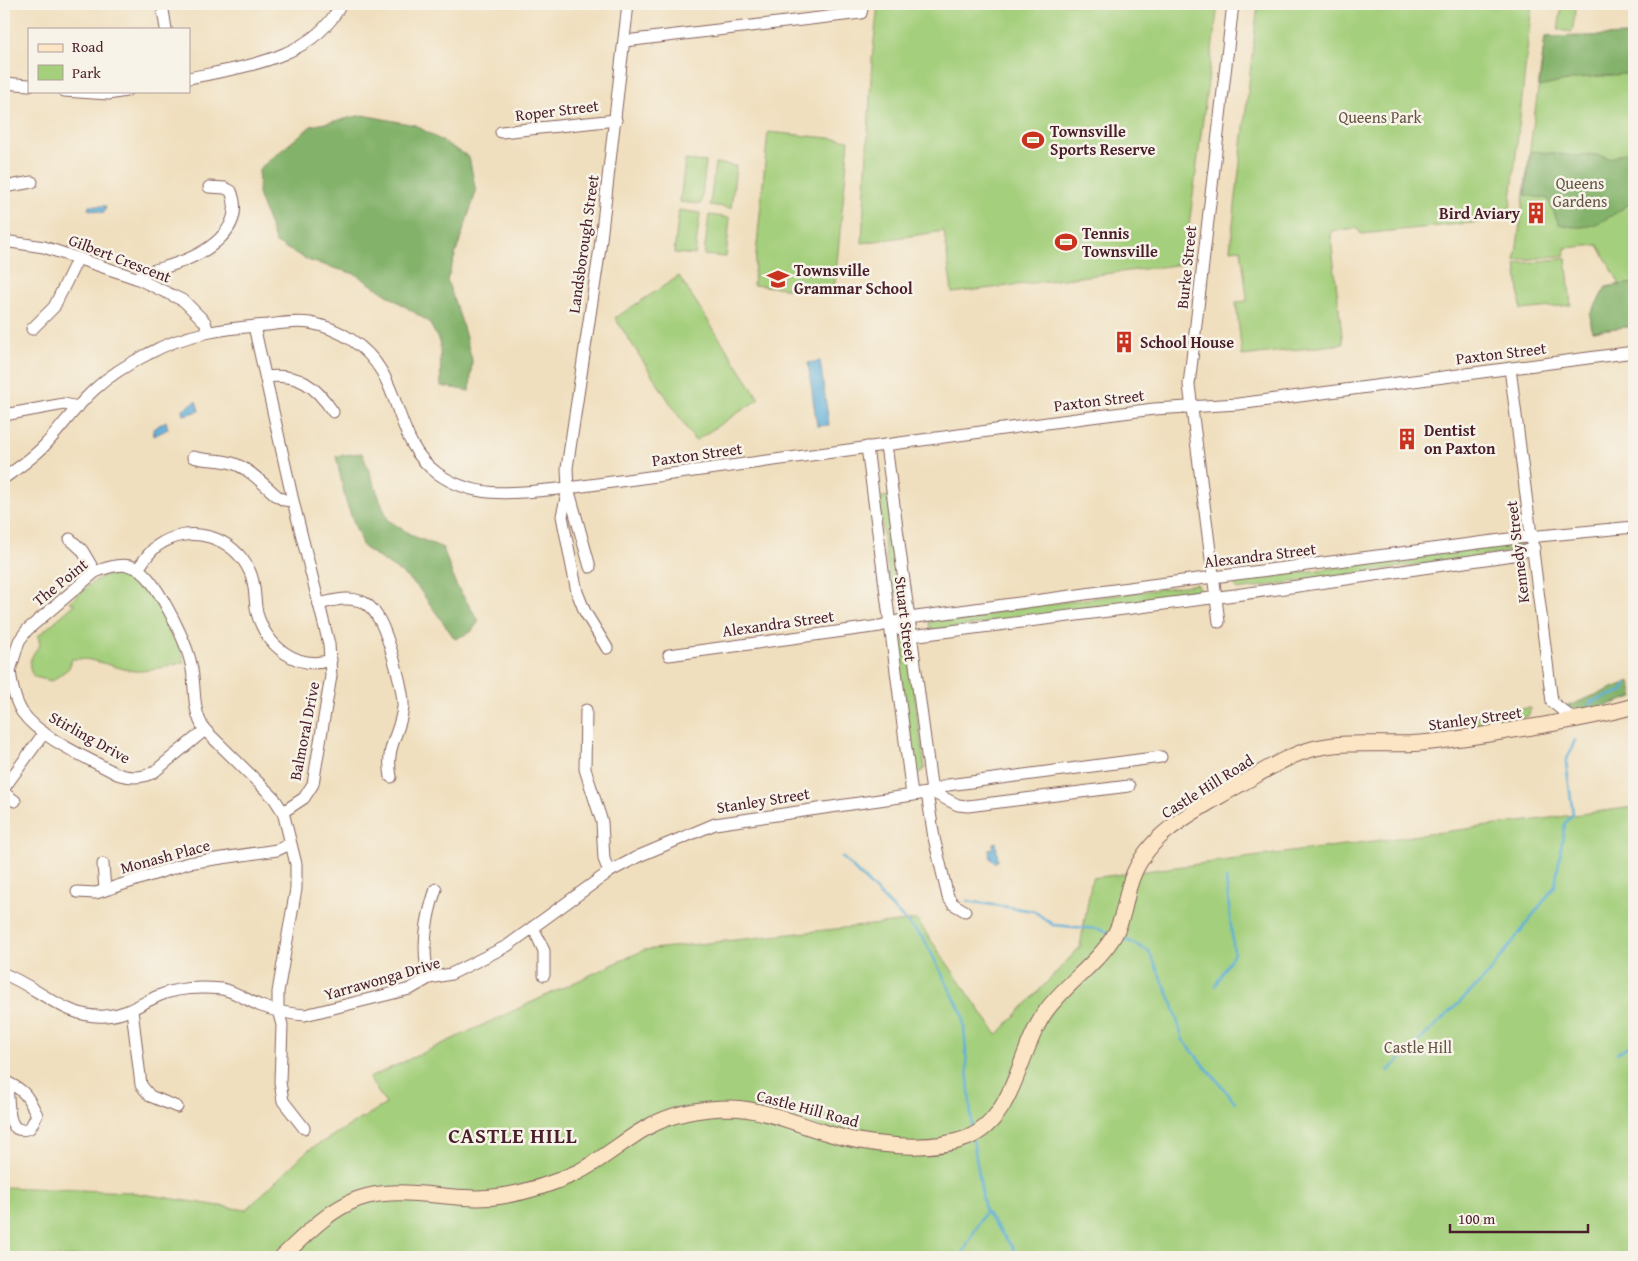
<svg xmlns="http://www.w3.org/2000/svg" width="1638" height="1261" font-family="'Gentium Book Plus',serif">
	<rect width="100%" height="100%" fill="#f7f3e8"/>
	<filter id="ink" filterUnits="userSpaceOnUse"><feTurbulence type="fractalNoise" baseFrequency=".02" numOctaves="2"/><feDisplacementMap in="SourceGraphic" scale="10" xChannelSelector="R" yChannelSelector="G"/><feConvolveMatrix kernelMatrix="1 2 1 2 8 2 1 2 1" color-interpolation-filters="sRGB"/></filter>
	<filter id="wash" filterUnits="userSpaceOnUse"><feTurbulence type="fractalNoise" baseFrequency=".0096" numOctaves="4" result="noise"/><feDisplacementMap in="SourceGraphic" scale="20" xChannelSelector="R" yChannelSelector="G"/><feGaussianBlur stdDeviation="1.12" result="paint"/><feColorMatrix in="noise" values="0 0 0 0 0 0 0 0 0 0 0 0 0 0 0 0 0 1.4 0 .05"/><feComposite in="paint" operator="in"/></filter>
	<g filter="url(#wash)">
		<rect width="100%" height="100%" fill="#f0dfbe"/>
		<g fill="#a4cf7b" stroke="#777753">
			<path d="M878,4H1218L1184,264L952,293L944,231L862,243L872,60Z"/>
			<path d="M1258,4H1532L1509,219L1361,234L1357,228L1332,231L1331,238L1343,344L1242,356L1236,302L1247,301V297L1241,249L1230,250Z"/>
			<path d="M1562,4H1577L1572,32L1558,30Z"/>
			<path d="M1634,35V326L1592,331L1590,315L1606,287L1620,284L1598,245L1565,248V255L1515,261L1545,37Z"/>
			<path d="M768,132L849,140L834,293L753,285Z"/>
			<path d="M685,160L706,162L701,204L680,202Z"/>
			<path d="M715,163L736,166L731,208L710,205Z"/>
			<path d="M679,210L700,213L695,255L674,253Z"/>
			<path d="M709,215L730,218L726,257L704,255Z"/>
			<path d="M1566,258L1571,305L1521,310L1516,264Z"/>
			<path d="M679,276L759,399L695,441L615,318Z"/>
			<path d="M888,496L901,593L896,596L891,593L878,498Z"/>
			<path d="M1510,544L1525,546L1516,551L1238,590L1235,587L1236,584L1244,580Z"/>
			<path d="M121,572L134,575L145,583L178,637L184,662C168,665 150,672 134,671C113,668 94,657 72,659L69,668L52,681L34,677C25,664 32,655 40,645L38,636L75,604L70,602C89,586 96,575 121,572Z"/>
			<path d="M1197,584L1200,590L1193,595L930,631L929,620Z"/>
			<path d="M901,639L907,641L925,768L920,773L913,770L897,644Z"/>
			<path d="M1528,708L1531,709L1528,716L1514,721V725L1477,727L1476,716Z"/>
			<path d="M1634,807V1257H4V1187L129,1192L246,1210L307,1151L386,1104L369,1078L644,950L917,920L997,1035L1080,947L1092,878Z"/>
		</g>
		<g fill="#83b26b" stroke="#66684b">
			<path d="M1634,35V73L1581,78L1539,87L1545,37Z"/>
			<path d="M363,115L415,125L469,157L476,192L447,280L461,320L472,360L470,391L441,386L440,343L429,322L355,274L310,261L276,243L258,194L259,169L311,126Z"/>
			<path d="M1634,149V201C1607,218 1592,234 1559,224L1548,199L1525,195L1531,151L1577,156L1591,154L1610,158Z"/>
			<path d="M1634,283V326L1592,331L1590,315L1606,287Z"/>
			<path d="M362,453L388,520L413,536L443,548L456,585L479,621L471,632L455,639L417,586L400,572L363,547L346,502L336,456Z"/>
			<path d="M1630,681L1634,697L1575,715L1563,708Z"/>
		</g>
		<g fill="#5dafd8" stroke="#546782">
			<path d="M89,206H106L104,213L88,209Z"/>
			<path d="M820,361L829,425L817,426L808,363Z"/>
			<path d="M196,401L199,411L184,415L182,410Z"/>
			<path d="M166,421L168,429L154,436L153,429Z"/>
			<path d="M996,842L998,861L994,862L990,858L989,849L993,848V843Z"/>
		</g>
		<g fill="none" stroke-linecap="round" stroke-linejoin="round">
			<g stroke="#5dafd8" stroke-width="2.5">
				<path d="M1587,711L1591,702L1623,691L1626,684"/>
				<path d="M842,857L924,939L963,1015L972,1129"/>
				<path d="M967,901L1034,911L1053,925L1098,929L1110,933"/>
				<path d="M1120,937L1149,951L1173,1005L1183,1040L1235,1102"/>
				<path d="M1215,986L1234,953L1226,879"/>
				<path d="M1617,1053L1634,1043"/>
				<path d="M1387,1072L1486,977L1555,886L1565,823L1573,814L1566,762L1575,740"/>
				<path d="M973,1140L985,1211L1013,1248L1017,1257"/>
				<path d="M961,1257L985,1211"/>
			</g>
		</g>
	</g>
	<g filter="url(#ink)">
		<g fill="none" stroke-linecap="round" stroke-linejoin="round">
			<g stroke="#84625e" stroke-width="13">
				<g id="street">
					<path d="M162,4L166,29"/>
					<path d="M625,41L861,13L863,4"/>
					<path d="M189,78C242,67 314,59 341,4"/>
					<path d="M4,83L29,85"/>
					<path d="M64,91L108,94L126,91"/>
					<path d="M501,132L616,120"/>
					<path d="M4,187L32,182"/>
					<path d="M4,241L44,247L136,278L184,301L205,322L208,332"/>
					<path d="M136,278C149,270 157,270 172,265C203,255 247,231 231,191L225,188L209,187"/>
					<path d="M254,326L293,501L329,644L331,676L313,784L304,798L283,812"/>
					<path d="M32,329L54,307L78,258"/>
					<path d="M1510,368L1552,702L1576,721"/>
					<path d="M266,377C299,373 316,386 333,412"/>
					<path d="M4,415L64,404L78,407"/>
					<path d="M886,445L932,792L958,805L968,806L1129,786"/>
					<path d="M867,447L912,795"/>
					<path d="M193,457C206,461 219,459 232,463C249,468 264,485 277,496L284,500L293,501"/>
					<path d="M4,478C18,468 33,458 45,445C62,427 76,406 95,389C110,375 130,363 148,354C185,333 227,328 268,325C282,323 296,321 310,323C339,328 367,346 382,372C402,406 402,448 437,473C477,502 523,492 568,488L1091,417L1154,409L1238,404L1634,352"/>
					<path d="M568,489L562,516L577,592L585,612L607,648"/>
					<path d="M70,539L82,550L95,572"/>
					<path d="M590,567L568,488L567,468L600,248L628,4"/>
					<path d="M138,569C144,560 149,552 157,546C189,523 234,536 250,572C256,585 254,599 257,613C266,645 296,671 331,660"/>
					<path d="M319,604C332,601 347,596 360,601C367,603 374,610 377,616C387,630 404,690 403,707C400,736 385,744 391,777"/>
					<path d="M1219,622L1189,385L1233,4"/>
					<path d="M891,624L911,636L1235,595L1513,555L1534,548"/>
					<path d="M669,655L880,626L909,618L1151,585L1517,538L1634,527"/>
					<path d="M4,671H10L19,641L27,630L95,572C108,567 123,562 136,568C155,576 185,640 190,660C197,683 190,709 205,730L274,798L283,812L296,864V889L278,992V1010L282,1025L280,1082L283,1101L304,1128"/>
					<path d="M10,671C12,685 14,699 22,712C41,739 88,758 117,774C130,778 142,779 154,772L205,730"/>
					<path d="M586,710L585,769L602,822L604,859L609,872"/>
					<path d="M4,788L44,733"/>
					<path d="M4,793L15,801"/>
					<path d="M927,793L934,838L948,897L953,904L965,911"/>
					<path d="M103,864L105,890"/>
					<path d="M77,892L96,893L188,863L277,850L290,844"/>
					<path d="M533,927L544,951V975"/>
					<path d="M4,974C38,987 66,1019 105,1016C126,1015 140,1004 158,996C178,987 201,987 222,989C235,991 248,1001 261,1006C275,1011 290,1014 305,1015L410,989L429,978L451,974L507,946L609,872L639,856L715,824L927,793L948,785L1161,757"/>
					<path d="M429,978C421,950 426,917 436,889"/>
					<path d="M132,1010L141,1085L150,1096L177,1107"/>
					<path d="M4,1081C25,1090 27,1095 37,1115L30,1128C3,1138 11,1099 6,1082"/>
				</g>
			</g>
			<g stroke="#84625e" stroke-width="17">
				<path id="secondary" d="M282,1257C304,1236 328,1210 358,1199C404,1183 455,1204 502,1196C527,1192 555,1183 578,1172C602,1160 623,1141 646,1128C672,1113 702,1108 731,1108C764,1109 794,1123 824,1132C863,1145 928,1153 967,1138C1016,1118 1018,1050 1046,1011C1066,983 1098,964 1115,934C1123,920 1125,903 1129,887C1135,866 1146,849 1163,834C1185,815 1212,801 1237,786C1263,772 1287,755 1316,748C1350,740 1386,746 1421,743C1458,740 1495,733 1532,727C1567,721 1600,716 1634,706"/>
			</g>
			<use href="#street" stroke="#fff" stroke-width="11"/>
			<use href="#secondary" stroke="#fce5c4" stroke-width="15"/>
		</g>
	</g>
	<defs>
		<g id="stadium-bare" transform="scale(1.725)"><path d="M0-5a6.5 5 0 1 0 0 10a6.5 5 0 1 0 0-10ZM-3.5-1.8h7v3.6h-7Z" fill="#c8321e" stroke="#f7f3e8" stroke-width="2.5" paint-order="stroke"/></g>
		<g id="building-bare" transform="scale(1.725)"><path d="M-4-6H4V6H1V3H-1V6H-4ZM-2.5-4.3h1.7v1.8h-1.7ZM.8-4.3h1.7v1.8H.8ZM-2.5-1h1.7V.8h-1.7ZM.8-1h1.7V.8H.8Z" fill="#c8321e" stroke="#f7f3e8" stroke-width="2.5" paint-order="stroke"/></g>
		<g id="school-bare" transform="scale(1.725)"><path d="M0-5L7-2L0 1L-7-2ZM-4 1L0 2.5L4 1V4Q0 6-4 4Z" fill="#c8321e" stroke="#f7f3e8" stroke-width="2.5" paint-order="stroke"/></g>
	</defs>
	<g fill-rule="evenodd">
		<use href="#stadium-bare" x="1033" y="140"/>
		<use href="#building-bare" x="1536" y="213"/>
		<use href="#stadium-bare" x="1066" y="242"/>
		<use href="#school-bare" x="778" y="279"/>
		<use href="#building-bare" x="1124" y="342"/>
		<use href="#building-bare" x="1407" y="439"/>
	</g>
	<g text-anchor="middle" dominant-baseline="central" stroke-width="5" stroke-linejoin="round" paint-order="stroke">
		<g font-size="16" fill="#4a1f2b" stroke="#f7f3e8">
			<text transform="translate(557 110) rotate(-7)">Roper Street</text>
			<text transform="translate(583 244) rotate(-82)">Landsborough Street</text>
			<text transform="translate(120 258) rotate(21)">Gilbert Crescent</text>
			<text transform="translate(1186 267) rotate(-84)">Burke Street</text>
			<text transform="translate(1501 353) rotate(-7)">Paxton Street</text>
			<text transform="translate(1099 400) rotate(-7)">Paxton Street</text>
			<text transform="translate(697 454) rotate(-8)">Paxton Street</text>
			<text transform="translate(1517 552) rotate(-97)">Kennedy Street</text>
			<text transform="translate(1260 555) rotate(-7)">Alexandra Street</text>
			<text transform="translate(60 582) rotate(-39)">The Point</text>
			<text transform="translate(906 619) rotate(83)">Stuart Street</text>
			<text transform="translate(778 623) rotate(-8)">Alexandra Street</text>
			<text transform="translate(1475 718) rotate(-8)">Stanley Street</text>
			<text transform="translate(304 731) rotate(-79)">Balmoral Drive</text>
			<text transform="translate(90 737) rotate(29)">Stirling Drive</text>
			<text transform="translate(1207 786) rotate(-32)">Castle Hill Road</text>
			<text transform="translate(763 800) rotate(-9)">Stanley Street</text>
			<text transform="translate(165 856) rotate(-15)">Monash Place</text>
			<text transform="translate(382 978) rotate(-16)">Yarrawonga Drive</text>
			<text transform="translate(808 1108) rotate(15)">Castle Hill Road</text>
		</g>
		<g font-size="16" fill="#655443" stroke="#f7f3e8">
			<text x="1380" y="117">Queens Park</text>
			<text x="1580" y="183">Queens<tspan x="1580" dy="18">Gardens</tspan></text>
			<text x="1418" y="1047">Castle Hill</text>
		</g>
		<g font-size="16" font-weight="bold" fill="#4a1f2b" stroke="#f7f3e8" text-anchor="start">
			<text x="1050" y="131">Townsville<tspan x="1050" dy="18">Sports Reserve</tspan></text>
			<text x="1520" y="213" text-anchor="end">Bird Aviary</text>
			<text x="1082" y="233">Tennis<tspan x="1082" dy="18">Townsville</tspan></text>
			<text x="794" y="270">Townsville<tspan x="794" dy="18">Grammar School</tspan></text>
			<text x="1140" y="342">School House</text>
			<text x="1424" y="430">Dentist<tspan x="1424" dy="18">on Paxton</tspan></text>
		</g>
		<g font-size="21" font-weight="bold" letter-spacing="1" fill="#4a1f2b" stroke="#f7f3e8">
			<text x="513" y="1135">CASTLE HILL</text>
		</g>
	</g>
	<rect width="1638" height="1261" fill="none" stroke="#f7f3e8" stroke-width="20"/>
	<rect x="28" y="28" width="162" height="65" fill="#f7f3e8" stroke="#b29e9c"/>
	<rect x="38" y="44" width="25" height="8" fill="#fce5c4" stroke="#b29e9c"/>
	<text x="72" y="52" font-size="15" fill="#4a1f2b">Road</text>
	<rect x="38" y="65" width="25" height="15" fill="#a4cf7b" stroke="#b29e9c"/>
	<text x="72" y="78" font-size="15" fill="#4a1f2b">Park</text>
	<path d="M1450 1224v8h138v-8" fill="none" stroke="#4a1f2b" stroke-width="2.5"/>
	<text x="1458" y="1224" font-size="15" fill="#4a1f2b" stroke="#f7f3e8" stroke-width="4" paint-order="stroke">100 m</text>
</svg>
